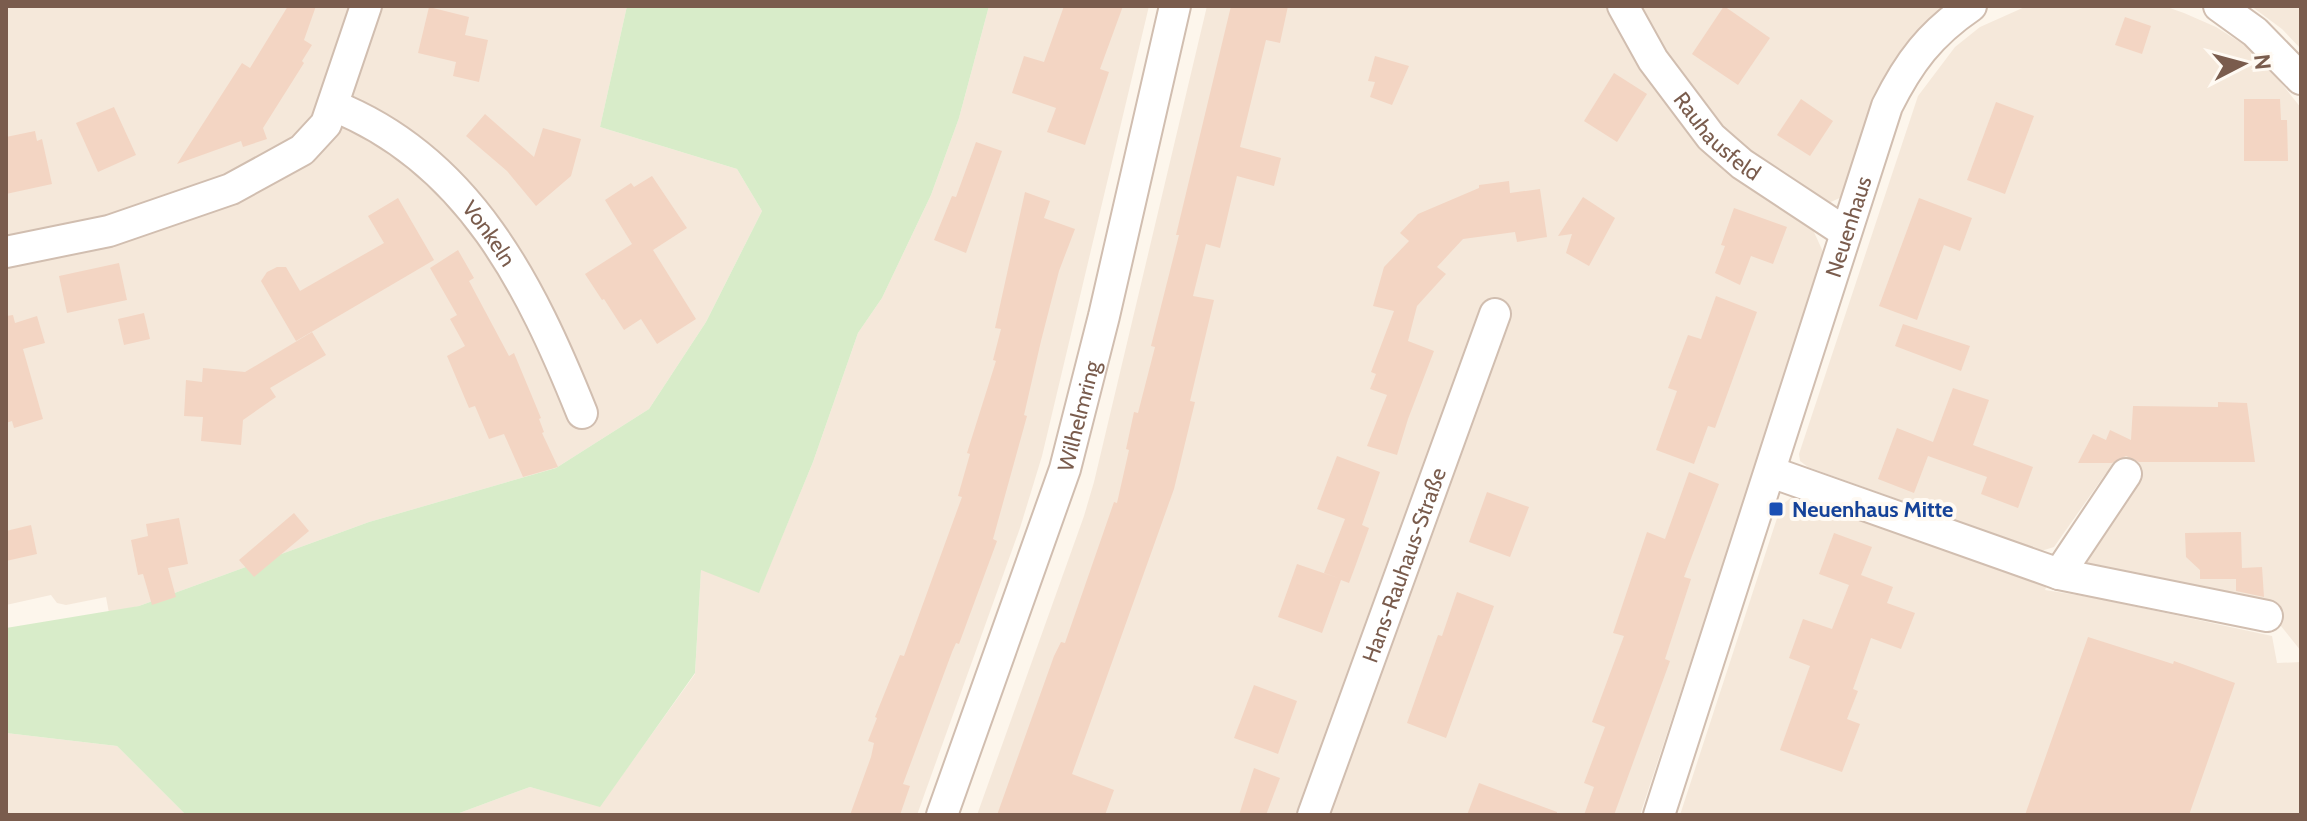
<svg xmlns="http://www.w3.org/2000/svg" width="2307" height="821" font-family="Cabin,sans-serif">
	<rect width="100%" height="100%" fill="#fdf6ec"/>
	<g fill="#f5e8da">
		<path d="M6,6H627L600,127L737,169L762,211L706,322L649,409L556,468L369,522L139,606L109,613L106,597L66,605L57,603L51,595L6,605Z"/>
		<path d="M989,6H1149L1042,456L1020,528L917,815H454L530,787L600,806L695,674L701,569L759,592L813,462L858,333L882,298L931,195L959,118Z"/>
		<path d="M1207,6H1610L1630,50L1649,80L1686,128L1731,172L1813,230L1825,256L1640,815H977L1084,516L1094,482Z"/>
		<path d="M1638,6H1945L1924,24L1903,50L1844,196L1822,206L1745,150L1717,121L1664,54Z"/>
		<path d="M2027,6H2164L2184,13L2216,27L2246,46L2271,70L2301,108V651L2264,605L2079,567L2128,485L2106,473L2054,547L2041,551L1808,467L1800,461L1799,454L1918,96L1955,47L1980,27Z"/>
		<path d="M2251,6H2301V49L2282,29Z"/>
		<path d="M1794,495L2047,585L2045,590L2096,598L2272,636L2277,663L2301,662V815H1680L1781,506Z"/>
		<path d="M6,733L117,746L186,815H6Z"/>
	</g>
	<path fill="#d8ecc9" d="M627,6H989L959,118L931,195L882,298L858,333L813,462L759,593L701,570L695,673L600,807L530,787L454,815H186L117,746L6,733V628L139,606L369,522L556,468L649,409L706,322L762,211L737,169L600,127Z"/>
	<g fill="#f3d5c3">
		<path d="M288,6H316L304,40L312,45L302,61L304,63L263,128L267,139L243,147L241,141L177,164L242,63L250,68Z"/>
		<path d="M1064,6H1123L1100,69L1109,72L1085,145L1047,132L1056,108L1012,93L1024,56L1044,62Z"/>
		<path d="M1231,6H1288L1280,43L1266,40L1240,147L1281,158L1274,186L1237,176L1220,248L1206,244L1193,296L1214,300L1190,401L1195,402L1174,489L1072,774L1114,790L1105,815H997L1054,656L1061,642L1065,643L1114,502L1117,503L1129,450L1126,449L1134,412L1138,413L1155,347L1151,346L1179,235H1176Z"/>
		<path d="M1724,6L1770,38L1738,85L1692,54Z"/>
		<path d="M429,7L469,17L465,35L488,40L479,82L453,76L456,62L418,53Z"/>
		<path d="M2125,17L2151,26L2142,54L2115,45Z"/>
		<path d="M1375,56L1409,66L1392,105L1370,97L1375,82L1368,81Z"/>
		<path d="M1614,73L1647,94L1617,142L1584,121Z"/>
		<path d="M1801,99L1833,121L1810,156L1777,135Z"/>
		<path d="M2244,99H2280L2281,120H2287L2288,161H2244Z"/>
		<path d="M1996,102L2034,116L2005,194L1967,180Z"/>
		<path d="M114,107L136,155L98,172L76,123Z"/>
		<path d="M485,114L534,157L543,128L581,139L571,176L536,206L507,171L466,136Z"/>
		<path d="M35,131L37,141L42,139L52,184L6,194V137Z"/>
		<path d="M976,142L1002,151L966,253L934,240L952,196L956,197Z"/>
		<path d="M652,176L687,228L653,250L696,319L657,344L641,319L624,330L604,299L602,300L585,274L632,244L605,200L631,183L634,187Z"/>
		<path d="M1509,181L1510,193L1540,189L1547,237L1517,242L1515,232L1463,239L1437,267L1446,274L1417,306L1408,341L1434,351L1408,419L1397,455L1367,446L1387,395L1370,389L1376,374L1371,372L1394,311L1373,306L1384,267L1409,241L1400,233L1418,214L1479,188V185Z"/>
		<path d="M1025,192L1050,201L1044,218L1075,229L1059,271L1041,341L1024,415L1027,416L993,539L997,541L959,644L956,643L952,652L903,784L910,786L900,815H850L871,757L874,743L868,741L877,718L875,717L900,655L904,656L962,497L958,496L970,454L967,453L996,361L993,360L1001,329L995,328Z"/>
		<path d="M1583,197L1615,218L1589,266L1566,253L1572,234L1558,236Z"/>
		<path d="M398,198L434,260L296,341L261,281L267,272L277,267H286L300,291L384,243L368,216Z"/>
		<path d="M1919,198L1972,218L1960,251L1944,245L1917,320L1879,306Z"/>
		<path d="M1734,208L1787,227L1773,264L1751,256L1740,285L1715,273L1725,246L1721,245Z"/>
		<path d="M458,250L474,278L469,281L509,356L514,353L541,418L539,419L544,432L542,433L558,467L523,477L504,434L489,439L475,406L469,408L447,356L465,346L450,319L457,315L430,268Z"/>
		<path d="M119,263L127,300L67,313L59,276Z"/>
		<path d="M1716,296L1757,312L1715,428L1708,426L1694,464L1656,450L1677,391L1668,388L1688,335L1701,339Z"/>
		<path d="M144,313L150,339L124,345L118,319Z"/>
		<path d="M13,315L15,323L37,316L45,343L23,349L43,419L14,428L12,421L6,423V316Z"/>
		<path d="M1903,324L1970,346L1961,371L1895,346Z"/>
		<path d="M312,332L326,355L270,388L276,397L243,420L241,445L201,441L203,417L184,416L186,380L202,382L203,368L245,372Z"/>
		<path d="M1953,388L1989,400L1973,445L2033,467L2018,508L1981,494L1987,477L1928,456L1914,493L1878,479L1897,428L1933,442Z"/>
		<path d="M2218,402L2247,403L2255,462H2139L2126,456L2112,463H2078L2093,434L2106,440L2110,430L2131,440L2133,406L2218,407Z"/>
		<path d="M1337,456L1380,472L1362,525L1369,528L1355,567L1349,583L1341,580L1322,633L1278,617L1297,564L1341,579L1324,573L1345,519L1317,509Z"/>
		<path d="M1689,472L1719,484L1684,577L1691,579L1665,659L1670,661L1614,815H1584L1594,787L1584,783L1605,727L1592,722L1624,636L1613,633L1647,532L1665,539Z"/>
		<path d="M1487,492L1529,507L1510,557L1469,542Z"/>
		<path d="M294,513L309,531L254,577L239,560Z"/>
		<path d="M179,518L188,564L168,568L176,597L152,605L143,574L138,575L131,540L148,536L146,524Z"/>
		<path d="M31,525L37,554L6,561V531Z"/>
		<path d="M2241,532L2242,568L2262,567L2264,597L2236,591V579H2200V570L2186,557L2185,533Z"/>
		<path d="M1834,533L1872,547L1861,575L1893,587L1887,603L1915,613L1901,649L1871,638L1853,689L1858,691L1847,719L1860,724L1842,772L1780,750L1810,666L1789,658L1803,619L1832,629L1849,585L1819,574Z"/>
		<path d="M1457,592L1494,606L1446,738L1407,723L1438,635L1442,636Z"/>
		<path d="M2088,637L2173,664L2174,661L2235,683L2189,815H2025Z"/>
		<path d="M1254,685L1297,701L1278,754L1234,738Z"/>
		<path d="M1254,768L1280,778L1266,815H1239Z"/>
		<path d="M1479,783L1557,812V815H1467Z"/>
	</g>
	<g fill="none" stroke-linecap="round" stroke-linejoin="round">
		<g stroke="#d1beb0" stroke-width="34">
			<g id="street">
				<path id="s1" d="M1623,6L1653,60L1711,137L1742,164L1845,232"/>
				<path d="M2219,6L2255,32L2301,79"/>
				<path id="s2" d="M334,106C469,160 531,286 582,413"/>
				<path d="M6,252L109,231L231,189L302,150L326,124L366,6"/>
				<path d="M1771,472L2059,574"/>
				<path d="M2126,474L2059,574L2267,616"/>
				<path id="s3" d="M942,815L1065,469L1104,316L1175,6"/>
				<path id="s4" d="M1313,815L1495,314"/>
				<path id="s5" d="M1659,815L1887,106C1909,62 1930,34 1971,6"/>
			</g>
		</g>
		<use href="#street" stroke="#fff" stroke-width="30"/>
	</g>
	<rect fill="#1a4fb4" stroke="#fffaf3" stroke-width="3" x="1768" y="501" width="16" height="16" rx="4"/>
	<g text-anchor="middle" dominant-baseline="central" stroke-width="8" stroke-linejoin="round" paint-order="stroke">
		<g font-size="22" fill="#7a5c4d" stroke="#fffaf3">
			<text stroke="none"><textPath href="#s1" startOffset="162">Rauhausfeld</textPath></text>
			<text stroke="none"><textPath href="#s5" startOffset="618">Neuenhaus</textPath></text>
			<text stroke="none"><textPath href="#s2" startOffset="204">Vonkeln</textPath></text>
			<text stroke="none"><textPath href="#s3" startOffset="422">Wilhelmring</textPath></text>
			<text stroke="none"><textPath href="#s4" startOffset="266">Hans-Rauhaus-Straße</textPath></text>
		</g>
		<g font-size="22" font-weight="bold" fill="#164399" stroke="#fffaf3" text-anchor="start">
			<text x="1792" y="509">Neuenhaus Mitte</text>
		</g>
	</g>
	<rect width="2307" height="821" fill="none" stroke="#7a5c4d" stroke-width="16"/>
	<g transform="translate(2243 64) rotate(84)" stroke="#fffaf3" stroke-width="6" paint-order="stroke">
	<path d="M0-6L14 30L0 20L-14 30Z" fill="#7a5c4d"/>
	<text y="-12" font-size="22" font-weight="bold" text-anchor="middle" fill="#7a5c4d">N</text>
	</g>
</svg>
